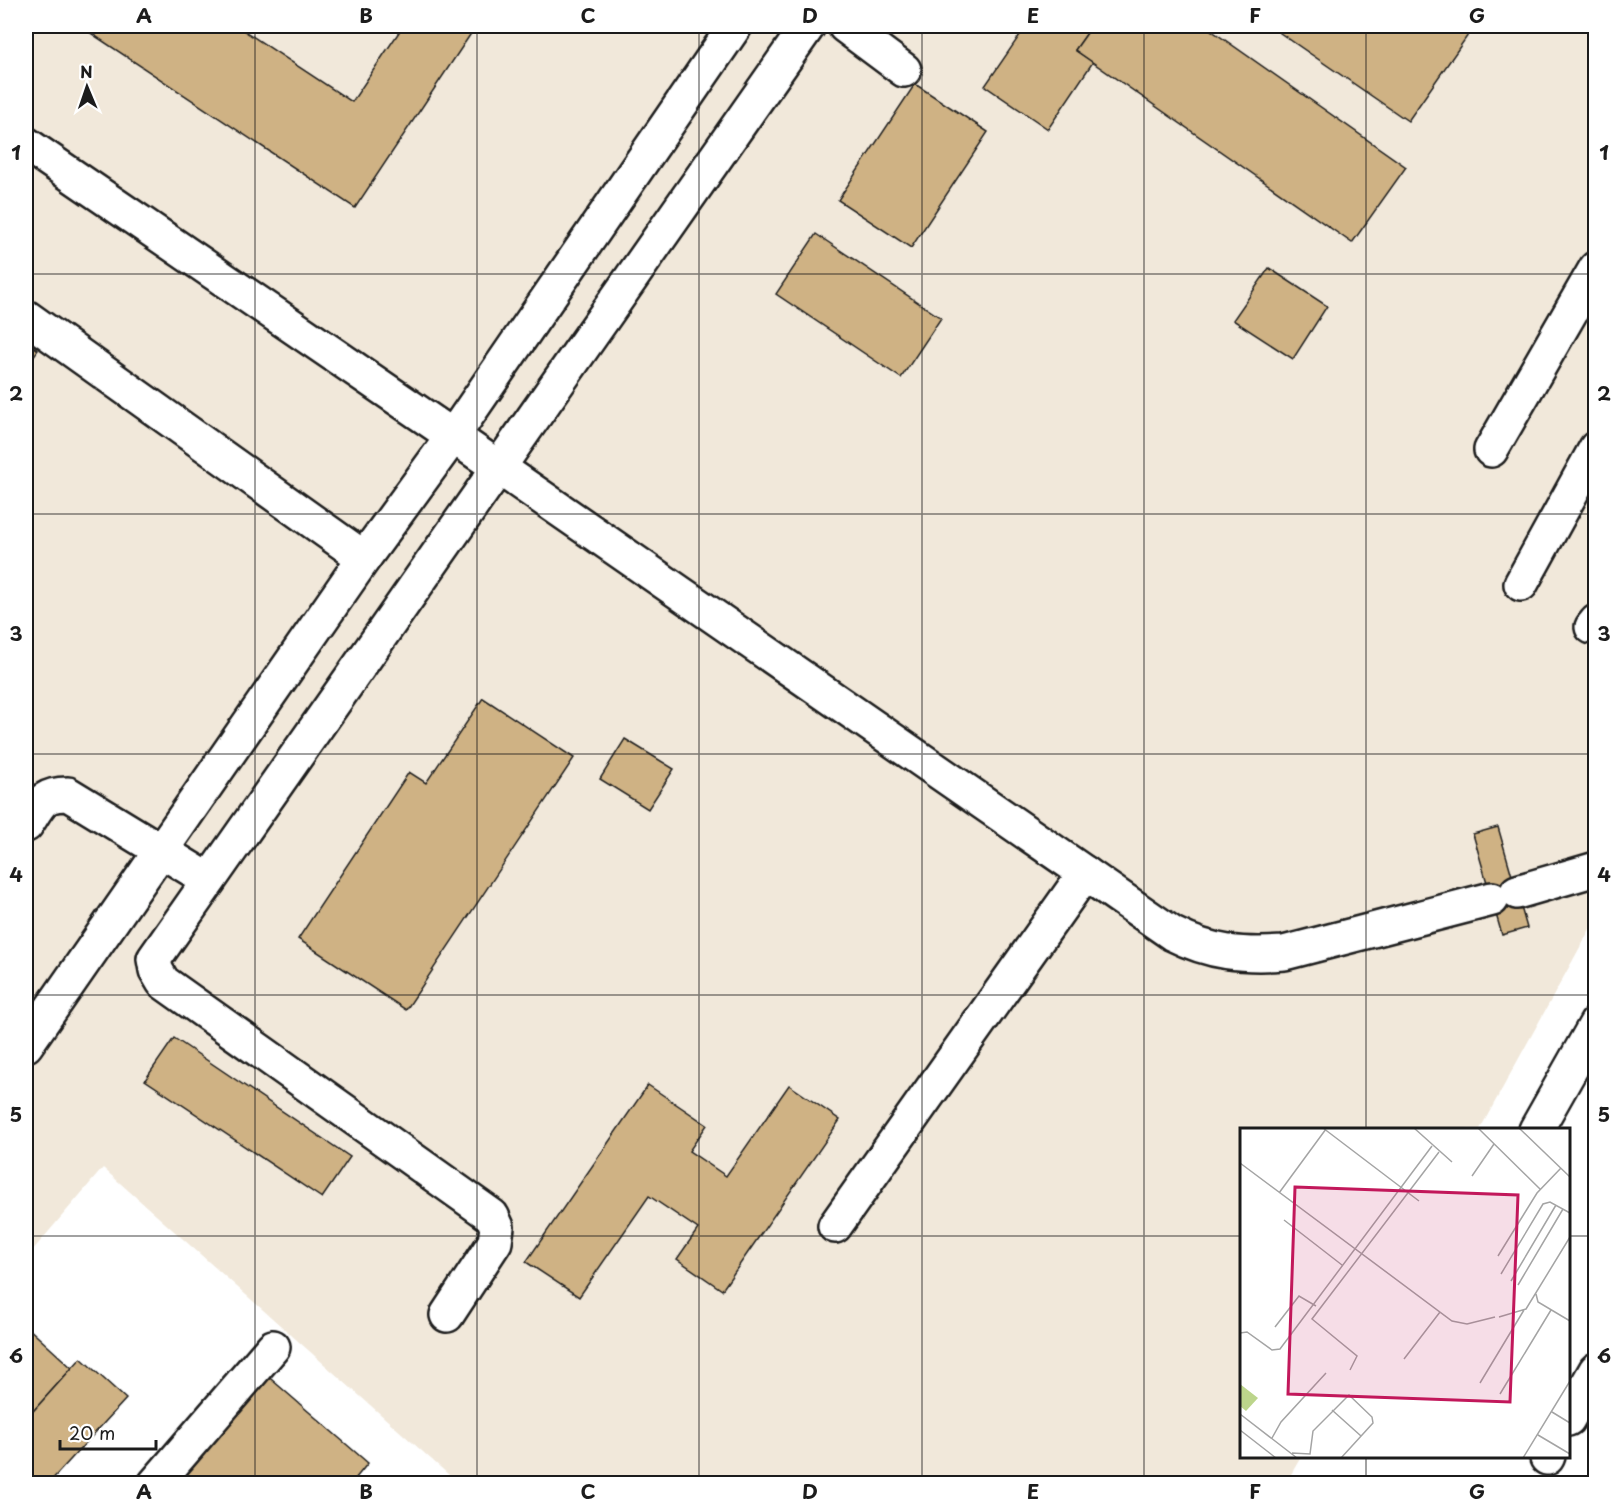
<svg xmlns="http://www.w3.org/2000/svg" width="1621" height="1509" font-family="'Playpen Sans',sans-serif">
	<rect width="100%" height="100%" fill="#fff"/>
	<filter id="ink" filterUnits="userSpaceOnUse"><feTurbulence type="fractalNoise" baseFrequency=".0167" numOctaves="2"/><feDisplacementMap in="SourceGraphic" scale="12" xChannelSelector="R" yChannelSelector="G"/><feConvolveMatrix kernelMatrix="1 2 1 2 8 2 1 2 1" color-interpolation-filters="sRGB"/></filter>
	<g filter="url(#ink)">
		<path fill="#f1e8da" d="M26,26H1595V920L1480,1129L1242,1130V1456L1301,1457L1286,1483H458L103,1168L26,1258Z"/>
		<g fill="#cfb284" stroke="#1c1c1c" stroke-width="1.5">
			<path d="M80,26H237L352,102L403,26H476L355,208Z"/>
			<path d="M1026,26H1092L1075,50L1093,62L1048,129L985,86Z"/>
			<path d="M1092,26H1205L1406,167L1352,243L1075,50Z"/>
			<path d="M1270,26H1454L1468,35L1408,121Z"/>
			<path d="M915,84L988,132L911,248L838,200Z"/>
			<path d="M816,234L941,318L901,378L776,294Z"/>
			<path d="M1269,268L1327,306L1293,359L1233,320Z"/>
			<path d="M26,341L38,350L26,367Z"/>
			<path d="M483,698L574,758L406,1010L298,939L409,772L426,783Z"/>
			<path d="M625,739L674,769L648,809L600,779Z"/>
			<path d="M1498,827L1527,928L1502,935L1473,834Z"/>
			<path d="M174,1038L350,1157L322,1198L145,1080Z"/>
			<path d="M648,1085L707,1125L689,1151L726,1176L789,1085L840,1120L722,1290L677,1259L698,1229L649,1196L579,1297L526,1262Z"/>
			<path d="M26,1326L72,1368L26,1419Z"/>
			<path d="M81,1358L126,1399L48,1484H26V1419Z"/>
			<path d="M264,1373L368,1463L351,1484H167Z"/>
		</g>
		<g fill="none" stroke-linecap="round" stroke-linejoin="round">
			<g stroke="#1c1c1c" stroke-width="38">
				<g id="minor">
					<path d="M845,26L904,70"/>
					<path d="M26,144L498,467L1173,934C1211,953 1242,956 1284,953L1492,899"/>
					<path d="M26,317L364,558"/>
					<path d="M1491,450L1596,268"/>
					<path d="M1521,584L1596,448"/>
					<path d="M1592,627L1596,622"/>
					<path d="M26,825C40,804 41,794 68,794L209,880"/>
					<path d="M1517,892L1596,869"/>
					<path d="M26,1045L364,558L453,436L735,26"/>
					<path d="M1536,1130L1596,1024"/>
					<path d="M835,1226L1085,873"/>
					<path d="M447,1315L495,1242L497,1227L492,1216L163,982L156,970L154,959L808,26"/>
					<path d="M1568,1419L1596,1370"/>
					<path d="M1547,1458L1548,1456"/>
					<path d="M155,1484L273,1347"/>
				</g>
			</g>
			<use href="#minor" stroke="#fff" stroke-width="33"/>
		</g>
	</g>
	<path fill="none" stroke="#1c1c1c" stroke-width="1.5" stroke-opacity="0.55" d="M255,26V1484M477,26V1484M699,26V1484M922,26V1484M1144,26V1484M1366,26V1130M26,274H1596M26,514H1596M26,754H1596M26,995H1596M26,1236H1242M1568,1236H1596M1366,1456V1484"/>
	<g transform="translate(1240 1128)">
		<rect width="330" height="330" fill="#fff"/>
		<path d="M0,256L18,270L6,283L0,278Z" fill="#bcd58b"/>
		<path fill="none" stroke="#a4a4a4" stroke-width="1.5" d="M83,0L179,73M174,0L212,34M238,0L300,61M279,0L330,49M0,35L212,193L227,196L255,189M232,48L254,16M39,65L86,1M44,92L102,137M258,128L297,65L321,40M261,146L303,76L310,74L330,85M271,153L316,77M278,157L323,81M296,166L298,174L330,193M259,189L286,181L330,109M35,199L59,168L76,178M0,205L7,204L32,222L40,221L192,18M164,231L200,184M110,242L117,228L72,191L199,24M240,255L284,182M260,266L311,182M92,282L121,308M312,284L330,295M0,286L57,330M0,302L36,330M298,307L330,326M32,310L41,294L86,245M52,325L70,326L73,303L109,267L132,289L133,295L101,330M283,330L330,253"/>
		<path fill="#c2185b" fill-opacity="0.15" stroke="#c2185b" stroke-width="3" d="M55,59L278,67L270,274L48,266Z"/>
		<rect width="330" height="330" fill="none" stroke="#1c1c1c" stroke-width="3"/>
	</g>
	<rect width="1621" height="1509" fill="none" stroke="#fff" stroke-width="66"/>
	<g transform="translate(87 87) rotate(358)" stroke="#ffffff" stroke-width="4.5" paint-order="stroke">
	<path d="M0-4.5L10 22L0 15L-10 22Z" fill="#1c1c1c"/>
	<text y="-9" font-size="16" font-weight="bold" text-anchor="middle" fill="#1c1c1c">N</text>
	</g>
	<path d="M60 1440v9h96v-9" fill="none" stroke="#1c1c1c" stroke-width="3"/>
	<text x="69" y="1440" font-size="18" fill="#1c1c1c" stroke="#ffffff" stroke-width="4.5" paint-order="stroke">20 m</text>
	<rect x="33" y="33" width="1555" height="1443" fill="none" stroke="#1c1c1c" stroke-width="2"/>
	<g font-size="20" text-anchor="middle" font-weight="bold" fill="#1c1c1c">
		<text x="144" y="23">A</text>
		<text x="366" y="23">B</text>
		<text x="588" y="23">C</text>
		<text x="810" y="23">D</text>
		<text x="1033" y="23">E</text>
		<text x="1255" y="23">F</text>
		<text x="1477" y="23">G</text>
		<text x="16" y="160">1</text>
		<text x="1604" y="160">1</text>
		<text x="16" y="401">2</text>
		<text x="1604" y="401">2</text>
		<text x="16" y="641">3</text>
		<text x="1604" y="641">3</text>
		<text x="16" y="882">4</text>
		<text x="1604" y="882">4</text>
		<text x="16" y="1122">5</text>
		<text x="1604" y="1122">5</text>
		<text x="16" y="1363">6</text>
		<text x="1604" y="1363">6</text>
		<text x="144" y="1499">A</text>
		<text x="366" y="1499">B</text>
		<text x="588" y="1499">C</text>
		<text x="810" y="1499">D</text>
		<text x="1033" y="1499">E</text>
		<text x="1255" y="1499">F</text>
		<text x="1477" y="1499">G</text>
	</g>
</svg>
